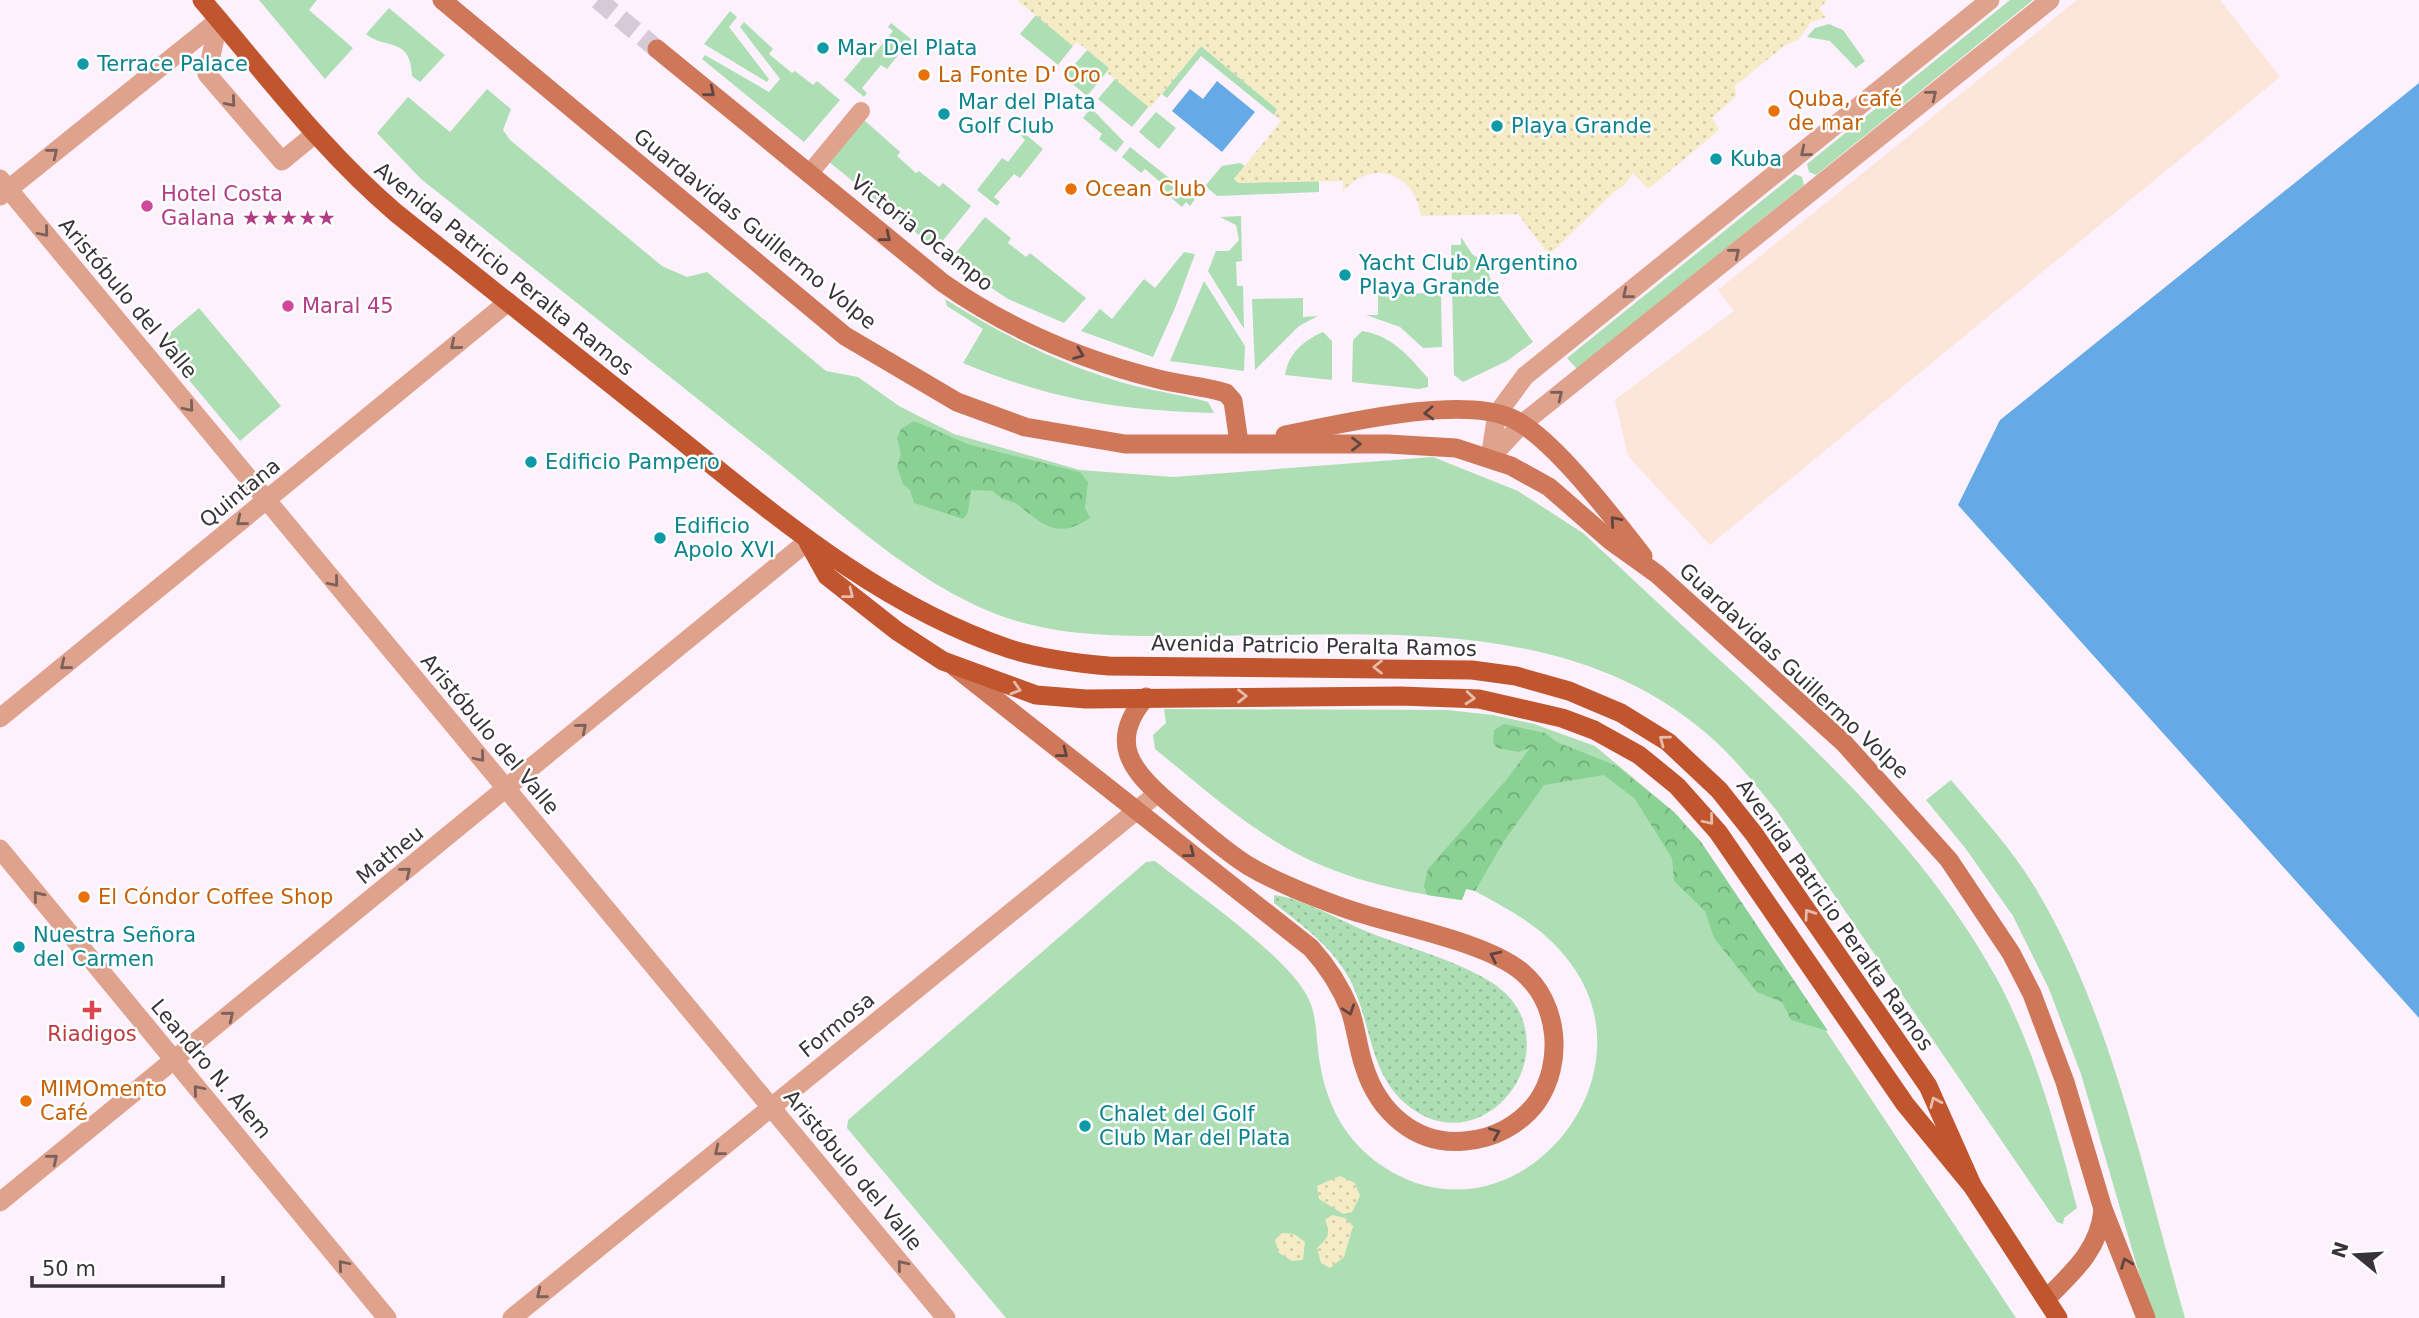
<svg xmlns="http://www.w3.org/2000/svg" width="2419" height="1318" font-family="'DejaVu Sans',sans-serif">
	<defs>
		<pattern id="forest-crowns" width="20" height="18" patternUnits="userSpaceOnUse" patternTransform="scale(1.75)"><rect width="20" height="18" fill="#89d293"/><path d="M2 6a3 3 0 1 1 6 0M12 15a3 3 0 1 1 6 0" fill="none" stroke="#71ab79"/></pattern>
		<pattern id="sand-dots" width="8" height="8" patternUnits="userSpaceOnUse" patternTransform="scale(1.75)"><rect width="8" height="8" fill="#f5ecc6"/><path d="M2 2h.1M6 6h.1" fill="none" stroke="#d3cbab" stroke-width="1.8" stroke-linecap="round"/></pattern>
		<pattern id="park-dots" width="8" height="8" patternUnits="userSpaceOnUse" patternTransform="scale(1.75)"><rect width="8" height="8" fill="#aedeb4"/><path d="M2 2h.1M6 6h.1" fill="none" stroke="#96bf9c" stroke-width="1.8" stroke-linecap="round"/></pattern>
	</defs>
	<rect width="100%" height="100%" fill="#fcf1fd"/>
	<path fill="#fce6d9" d="M2077,0H2220L2280,77L1710,545L1628,456L1615,400L1734,311L1718,290Z"/>
	<g fill="#aedeb4">
		<path d="M259,0H317L309,10L353,48L325,79Z"/>
		<path d="M2010,0H2033L1816,175L1809,172L1807,164Z"/>
		<path d="M389,8L445,55L420,82L412,76C411,36 385,50 366,34Z"/>
		<path d="M730,11L737,17L729,27L769,79L767,82L704,44Z"/>
		<path d="M1036,15L1073,46L1058,65L1020,34Z"/>
		<path d="M744,22L773,49L769,54L792,73L795,71L813,85L817,81L840,100L804,142L702,59L705,55L769,92L780,79L740,27Z"/>
		<path d="M891,23L911,39L887,69L881,65L862,88L867,93L864,97L844,80L870,49L875,53L893,31L888,27Z"/>
		<path d="M1829,24L1843,30L1865,61L1856,68L1830,41L1807,37L1815,28Z"/>
		<path d="M1201,46L1278,110L1274,115L1201,56L1167,98L1162,94Z"/>
		<path d="M1087,50L1110,68L1087,96L1064,77Z"/>
		<path d="M1115,79L1149,106L1132,127L1098,99Z"/>
		<path d="M487,89L511,109L503,130L510,140L662,266L687,277L707,272L826,371L858,377L899,406L954,434L1080,470L1173,477L1433,457L1518,491L1583,533C1638,584 1692,635 1747,685C1842,774 1933,863 1997,979C2035,1050 2057,1130 2077,1208L2064,1218L2063,1224L2057,1222L1777,811C1757,787 1738,762 1715,741C1573,612 1375,636 1198,636C1130,636 1061,639 996,614C912,581 842,514 772,458C655,365 538,272 421,179L377,133L408,97L450,132Z"/>
		<path d="M1091,108L1124,142L1116,152L1099,139L1102,134L1083,118Z"/>
		<path d="M1156,112L1176,128L1159,149L1139,132Z"/>
		<path d="M863,119L900,152L897,156L916,173L919,171L939,187L943,183L971,206L936,249L828,161Z"/>
		<path d="M1023,132L1043,149L1020,178L1014,174L994,197L1000,202L997,206L977,190L1002,158L1008,162L1025,140L1021,136Z"/>
		<path d="M1130,147L1178,185L1176,189L1187,198L1191,196L1195,199L1190,206L1186,202L1182,207L1162,190L1165,186L1145,169L1141,173L1122,157Z"/>
		<path d="M1240,163L1245,166L1234,179L1239,183L1319,180V192L1217,196L1205,186L1222,166Z"/>
		<path d="M1795,174L1802,177L1804,185L1577,369L1567,358Z"/>
		<path d="M1241,216L1242,261L1236,262L1237,286H1243L1244,329L1208,271L1216,251H1229L1239,240L1236,225L1220,217Z"/>
		<path d="M985,217L1011,238L1008,243L1026,257L1030,253L1086,298L1064,323L1008,299L950,260Z"/>
		<path d="M1461,237L1472,254L1485,262L1493,287L1533,342L1507,361L1463,382L1454,375L1451,245H1461Z"/>
		<path d="M1184,252L1195,254L1175,308L1153,357L1081,331L1100,309L1112,319L1144,279L1155,288Z"/>
		<path d="M1204,281L1245,346L1244,371L1170,361Z"/>
		<path d="M1441,293L1442,347L1423,348L1400,327L1366,315H1378V294Z"/>
		<path d="M1303,298V317L1318,316L1299,326L1255,370L1252,299Z"/>
		<path d="M945,299C1004,336 1067,368 1135,386C1159,392 1184,395 1208,402L1214,413C1119,410 1052,400 963,363L983,329L947,306Z"/>
		<path d="M199,308L281,406L240,441L158,343Z"/>
		<path d="M1362,331C1393,336 1408,356 1428,378V387L1419,389L1352,382L1353,340Z"/>
		<path d="M1323,332L1332,341V380L1285,375C1288,354 1304,340 1323,332Z"/>
		<path d="M1164,709L1447,710L1493,715L1534,724L1595,746L1674,812L1701,842L2016,1318H1006L847,1128L848,1120L1146,862L1155,861C1194,892 1284,954 1306,994C1316,1010 1316,1032 1318,1050C1324,1103 1345,1145 1392,1172C1518,1244 1656,1079 1571,964C1545,928 1513,912 1475,891L1472,887L1466,889L1462,900C1400,892 1337,878 1283,846C1237,819 1196,782 1155,749L1153,735L1166,723Z"/>
		<path d="M1951,780C1981,816 2012,849 2036,889C2112,1016 2144,1176 2185,1318H2152L2081,1074L2049,989L2013,916L1966,849L1926,800Z"/>
	</g>
	<g fill="url(#forest-crowns)">
		<path d="M914,421L970,445L1080,472L1088,482L1085,508L1090,518C1059,538 1046,528 1021,507C1012,499 1004,503 993,491L971,490L968,512L963,519L914,503L910,490L903,484L897,467L901,454L897,438L901,429Z"/>
		<path d="M1504,724L1545,733L1557,742L1617,766L1674,812L1701,842L1828,1031L1791,1020L1782,1002L1757,992L1714,938L1705,911L1674,881L1672,858L1635,799L1604,775L1544,785L1504,841L1475,891L1466,889L1462,900L1427,895L1424,886L1428,869L1507,779L1530,748L1518,752L1497,748L1493,742L1494,730Z"/>
	</g>
	<g fill="url(#sand-dots)">
		<path d="M1017,0H1826L1827,1L1819,8L1826,17L1811,22L1799,39L1784,46L1735,86L1736,96L1712,118L1719,130L1648,189L1633,173L1624,186L1615,191L1549,255L1518,214L1421,216C1415,173 1373,158 1343,191V181L1239,183L1234,179L1281,121L1274,115L1277,109L1201,46L1150,108L1106,72L1109,68L1081,45L1077,42L1073,46Z"/>
		<path d="M1340,1176L1355,1183L1360,1196L1352,1212L1343,1214L1319,1199L1317,1186Z"/>
		<path d="M1332,1215L1345,1218L1353,1226L1344,1257L1330,1268L1321,1263L1317,1248C1328,1238 1331,1234 1325,1220Z"/>
		<path d="M1282,1233L1294,1234L1305,1242L1303,1260L1292,1261L1279,1253L1275,1240Z"/>
	</g>
	<path fill="url(#park-dots)" d="M1274,895C1302,898 1341,921 1368,932C1408,948 1454,959 1491,982C1502,989 1514,1000 1520,1013C1550,1080 1474,1155 1411,1108C1366,1075 1373,1017 1346,973C1328,943 1300,924 1274,903Z"/>
	<g fill="#66a9e7">
		<path d="M1217,81L1255,112L1222,152L1172,111L1190,89L1203,99Z"/>
		<path d="M2419,83V1018L1958,505L2000,420Z"/>
	</g>
	<g fill="none" stroke-linecap="round" stroke-linejoin="round">
		<path stroke="#d5cbd6" stroke-width="19" stroke-dasharray="19 10" stroke-linecap="butt" d="M598,0L657,49"/>
		<path stroke="#dfa28d" stroke-width="18" d="M809,174L861,111"/>
		<g stroke="#dfa28d" stroke-width="19">
			<path d="M219,20L207,74L282,161L315,134"/>
			<path d="M0,179L946,1318"/>
			<path d="M0,196L219,20"/>
			<path d="M1490,458L1522,424L2050,0"/>
			<path d="M1490,458L1497,414L1525,376L1990,0"/>
			<path d="M0,718L508,302"/>
			<path d="M0,849L387,1318"/>
			<path d="M0,1202L808,541"/>
			<path d="M512,1318L1158,793"/>
		</g>
		<g stroke="#cf7759" stroke-width="19">
			<path d="M442,0L845,336L957,402L1025,427L1125,444H1388L1456,448L1511,466L1549,487L1611,541L1657,574L1844,743L1949,860L2011,953L2032,994L2065,1082L2103,1209L2146,1318"/>
			<path d="M657,49L943,283C1007,328 1082,360 1158,379C1180,385 1204,386 1226,393L1233,401L1239,443"/>
			<path d="M1285,435C1341,424 1459,395 1511,418C1552,436 1614,519 1643,556"/>
			<path d="M956,668L1311,948C1328,967 1340,985 1350,1010C1356,1028 1358,1048 1364,1066C1378,1111 1415,1146 1465,1141C1493,1139 1520,1125 1537,1102C1564,1063 1559,1003 1522,972C1485,941 1392,925 1344,908C1311,896 1277,883 1247,865C1219,847 1193,823 1168,802C1130,770 1108,741 1146,697"/>
			<path d="M2046,1299C2073,1272 2099,1250 2103,1210"/>
		</g>
		<g stroke="#c1562e" stroke-width="19">
			<path d="M202,0C265,73 322,150 396,213C484,283 573,354 661,424C769,510 877,605 1010,649C1042,659 1076,663 1109,666L1472,670L1516,676L1569,691L1621,713L1668,742L1719,790L1754,834L1928,1086L1973,1187"/>
			<path d="M808,542L827,576L897,631L943,661L1036,695L1086,699L1401,696L1479,699L1562,718L1594,730L1639,755L1677,786L1718,832L1905,1104L1973,1187L2058,1318"/>
		</g>
	</g>
	<defs><path id="oneway-chevron" d="M-2-3.5L2.5 0L-2 3.5" fill="none" stroke-width="1.6" stroke-linecap="round" stroke-linejoin="round" transform="scale(1.75)"/></defs>
	<g stroke="#5e4541">
		<use href="#oneway-chevron" transform="translate(710 92) rotate(39)"/>
		<use href="#oneway-chevron" transform="translate(886 237) rotate(39)"/>
		<use href="#oneway-chevron" transform="translate(1079 354) rotate(21)"/>
		<use href="#oneway-chevron" transform="translate(1429 413) rotate(177)"/>
		<use href="#oneway-chevron" transform="translate(1356 444)"/>
		<use href="#oneway-chevron" transform="translate(1615 521) rotate(-131)"/>
		<use href="#oneway-chevron" transform="translate(1063 753) rotate(38)"/>
		<use href="#oneway-chevron" transform="translate(1190 853) rotate(38)"/>
		<use href="#oneway-chevron" transform="translate(1495 956) rotate(-154)"/>
		<use href="#oneway-chevron" transform="translate(1349 1010) rotate(71)"/>
		<use href="#oneway-chevron" transform="translate(1495 1133) rotate(-23)"/>
		<use href="#oneway-chevron" transform="translate(2126 1263) rotate(-111)"/>
	</g>
	<g stroke="#7b605b">
		<use href="#oneway-chevron" transform="translate(1932 95) rotate(-39)"/>
		<use href="#oneway-chevron" transform="translate(231 102) rotate(49)"/>
		<use href="#oneway-chevron" transform="translate(1805 152) rotate(141)"/>
		<use href="#oneway-chevron" transform="translate(53 153) rotate(-39)"/>
		<use href="#oneway-chevron" transform="translate(44 232) rotate(50)"/>
		<use href="#oneway-chevron" transform="translate(1735 253) rotate(-39)"/>
		<use href="#oneway-chevron" transform="translate(1627 294) rotate(141)"/>
		<use href="#oneway-chevron" transform="translate(455 345) rotate(140)"/>
		<use href="#oneway-chevron" transform="translate(1558 395) rotate(-39)"/>
		<use href="#oneway-chevron" transform="translate(189 407) rotate(50)"/>
		<use href="#oneway-chevron" transform="translate(241 521) rotate(141)"/>
		<use href="#oneway-chevron" transform="translate(334 582) rotate(50)"/>
		<use href="#oneway-chevron" transform="translate(65 665) rotate(141)"/>
		<use href="#oneway-chevron" transform="translate(582 728) rotate(-40)"/>
		<use href="#oneway-chevron" transform="translate(480 757) rotate(50)"/>
		<use href="#oneway-chevron" transform="translate(406 872) rotate(-39)"/>
		<use href="#oneway-chevron" transform="translate(38 896) rotate(-129)"/>
		<use href="#oneway-chevron" transform="translate(229 1016) rotate(-39)"/>
		<use href="#oneway-chevron" transform="translate(198 1090) rotate(-130)"/>
		<use href="#oneway-chevron" transform="translate(719 1151) rotate(141)"/>
		<use href="#oneway-chevron" transform="translate(53 1159) rotate(-39)"/>
		<use href="#oneway-chevron" transform="translate(343 1265) rotate(-130)"/>
		<use href="#oneway-chevron" transform="translate(902 1265) rotate(-129)"/>
		<use href="#oneway-chevron" transform="translate(541 1294) rotate(141)"/>
	</g>
	<g stroke="#e6bbab">
		<use href="#oneway-chevron" transform="translate(849 594) rotate(38)"/>
		<use href="#oneway-chevron" transform="translate(1378 667) rotate(-180)"/>
		<use href="#oneway-chevron" transform="translate(1016 689) rotate(17)"/>
		<use href="#oneway-chevron" transform="translate(1242 696)"/>
		<use href="#oneway-chevron" transform="translate(1470 698) rotate(5)"/>
		<use href="#oneway-chevron" transform="translate(1664 740) rotate(-143)"/>
		<use href="#oneway-chevron" transform="translate(1709 820) rotate(50)"/>
		<use href="#oneway-chevron" transform="translate(1809 914) rotate(-125)"/>
		<use href="#oneway-chevron" transform="translate(1935 1102) rotate(-114)"/>
	</g>
	<g fill="#0f9aa8" stroke="#fff" stroke-width="2.5">
		<circle cx="823" cy="48" r="7"/>
		<circle cx="83" cy="64" r="7"/>
		<circle cx="944" cy="114" r="7"/>
		<circle cx="1497" cy="126" r="7"/>
		<circle cx="1716" cy="159" r="7"/>
		<circle cx="1345" cy="275" r="7"/>
		<circle cx="531" cy="462" r="7"/>
		<circle cx="660" cy="538" r="7"/>
		<circle cx="19" cy="947" r="7"/>
		<circle cx="1085" cy="1126" r="7"/>
	</g>
	<g fill="#e8710a" stroke="#fff" stroke-width="2.5">
		<circle cx="924" cy="75" r="7"/>
		<circle cx="1774" cy="111" r="7"/>
		<circle cx="1071" cy="189" r="7"/>
		<circle cx="84" cy="897" r="7"/>
		<circle cx="26" cy="1101" r="7"/>
	</g>
	<g fill="#d1479c" stroke="#fff" stroke-width="2.5">
		<circle cx="147" cy="206" r="7"/>
		<circle cx="288" cy="306" r="7"/>
	</g>
	<path fill="#e0444e" stroke="#fff" stroke-width="2.5" d="M88.5 999.5h7v7h7v7h-7v7h-7v-7h-7v-7h7z"/>
	<g text-anchor="middle" dominant-baseline="central" stroke-width="5" stroke-linejoin="round" paint-order="stroke">
		<g font-size="21" fill="#0d838f" stroke="#fff" text-anchor="start">
			<text x="837" y="48">Mar Del Plata</text>
			<text x="97" y="64">Terrace Palace</text>
			<text x="958" y="102">Mar del Plata<tspan x="958" dy="24">Golf Club</tspan></text>
			<text x="1511" y="126">Playa Grande</text>
			<text x="1730" y="159">Kuba</text>
			<text x="1359" y="263">Yacht Club Argentino<tspan x="1359" dy="24">Playa Grande</tspan></text>
			<text x="545" y="462">Edificio Pampero</text>
			<text x="674" y="526">Edificio<tspan x="674" dy="24">Apolo XVI</tspan></text>
			<text x="33" y="935">Nuestra Señora<tspan x="33" dy="24">del Carmen</tspan></text>
			<text x="1099" y="1114">Chalet del Golf<tspan x="1099" dy="24">Club Mar del Plata</tspan></text>
		</g>
		<g font-size="21" fill="#c56008" stroke="#fff" text-anchor="start">
			<text x="938" y="75">La Fonte D' Oro</text>
			<text x="1788" y="99">Quba, café<tspan x="1788" dy="24">de mar</tspan></text>
			<text x="1085" y="189">Ocean Club</text>
			<text x="98" y="897">El Cóndor Coffee Shop</text>
			<text x="40" y="1089">MIMOmento<tspan x="40" dy="24">Café</tspan></text>
		</g>
		<g font-size="21" fill="#b23c85" stroke="#fff" text-anchor="start">
			<text x="161" y="194">Hotel Costa<tspan x="161" dy="24">Galana ★★★★★</tspan></text>
			<text x="302" y="306">Maral 45</text>
		</g>
		<g font-size="21" fill="#383439" stroke="#fff">
			<text transform="translate(755 229) rotate(39)">Guardavidas Guillermo Volpe</text>
			<text transform="translate(922 233) rotate(38)">Victoria Ocampo</text>
			<text transform="translate(504 269) rotate(39)">Avenida Patricio Peralta Ramos</text>
			<text transform="translate(128 298) rotate(50)">Aristóbulo del Valle</text>
			<text transform="translate(240 493) rotate(-39)">Quintana</text>
			<text transform="translate(1314 646) rotate(1)">Avenida Patricio Peralta Ramos</text>
			<text transform="translate(1794 671) rotate(43)">Guardavidas Guillermo Volpe</text>
			<text transform="translate(490 734) rotate(50)">Aristóbulo del Valle</text>
			<text transform="translate(390 855) rotate(-39)">Matheu</text>
			<text transform="translate(1835 915) rotate(55)">Avenida Patricio Peralta Ramos</text>
			<text transform="translate(837 1025) rotate(-39)">Formosa</text>
			<text transform="translate(211 1069) rotate(50)">Leandro N. Alem</text>
			<text transform="translate(853 1170) rotate(50)">Aristóbulo del Valle</text>
		</g>
		<g font-size="21" fill="#be3a42" stroke="#fff">
			<text x="92" y="1034">Riadigos</text>
		</g>
	</g>
	<g transform="translate(2356 1255) rotate(288)" stroke="#ffffff" stroke-width="5" paint-order="stroke">
	<path d="M0-5L12 26L0 18L-12 26Z" fill="#383439"/>
	<text y="-10" font-size="19" font-weight="bold" text-anchor="middle" fill="#383439">N</text>
	</g>
	<path d="M32 1276v10h191v-10" fill="none" stroke="#383439" stroke-width="3.5"/>
	<text x="42" y="1276" font-size="21" fill="#383439" stroke="#ffffff" stroke-width="5" paint-order="stroke">50 m</text>
</svg>
